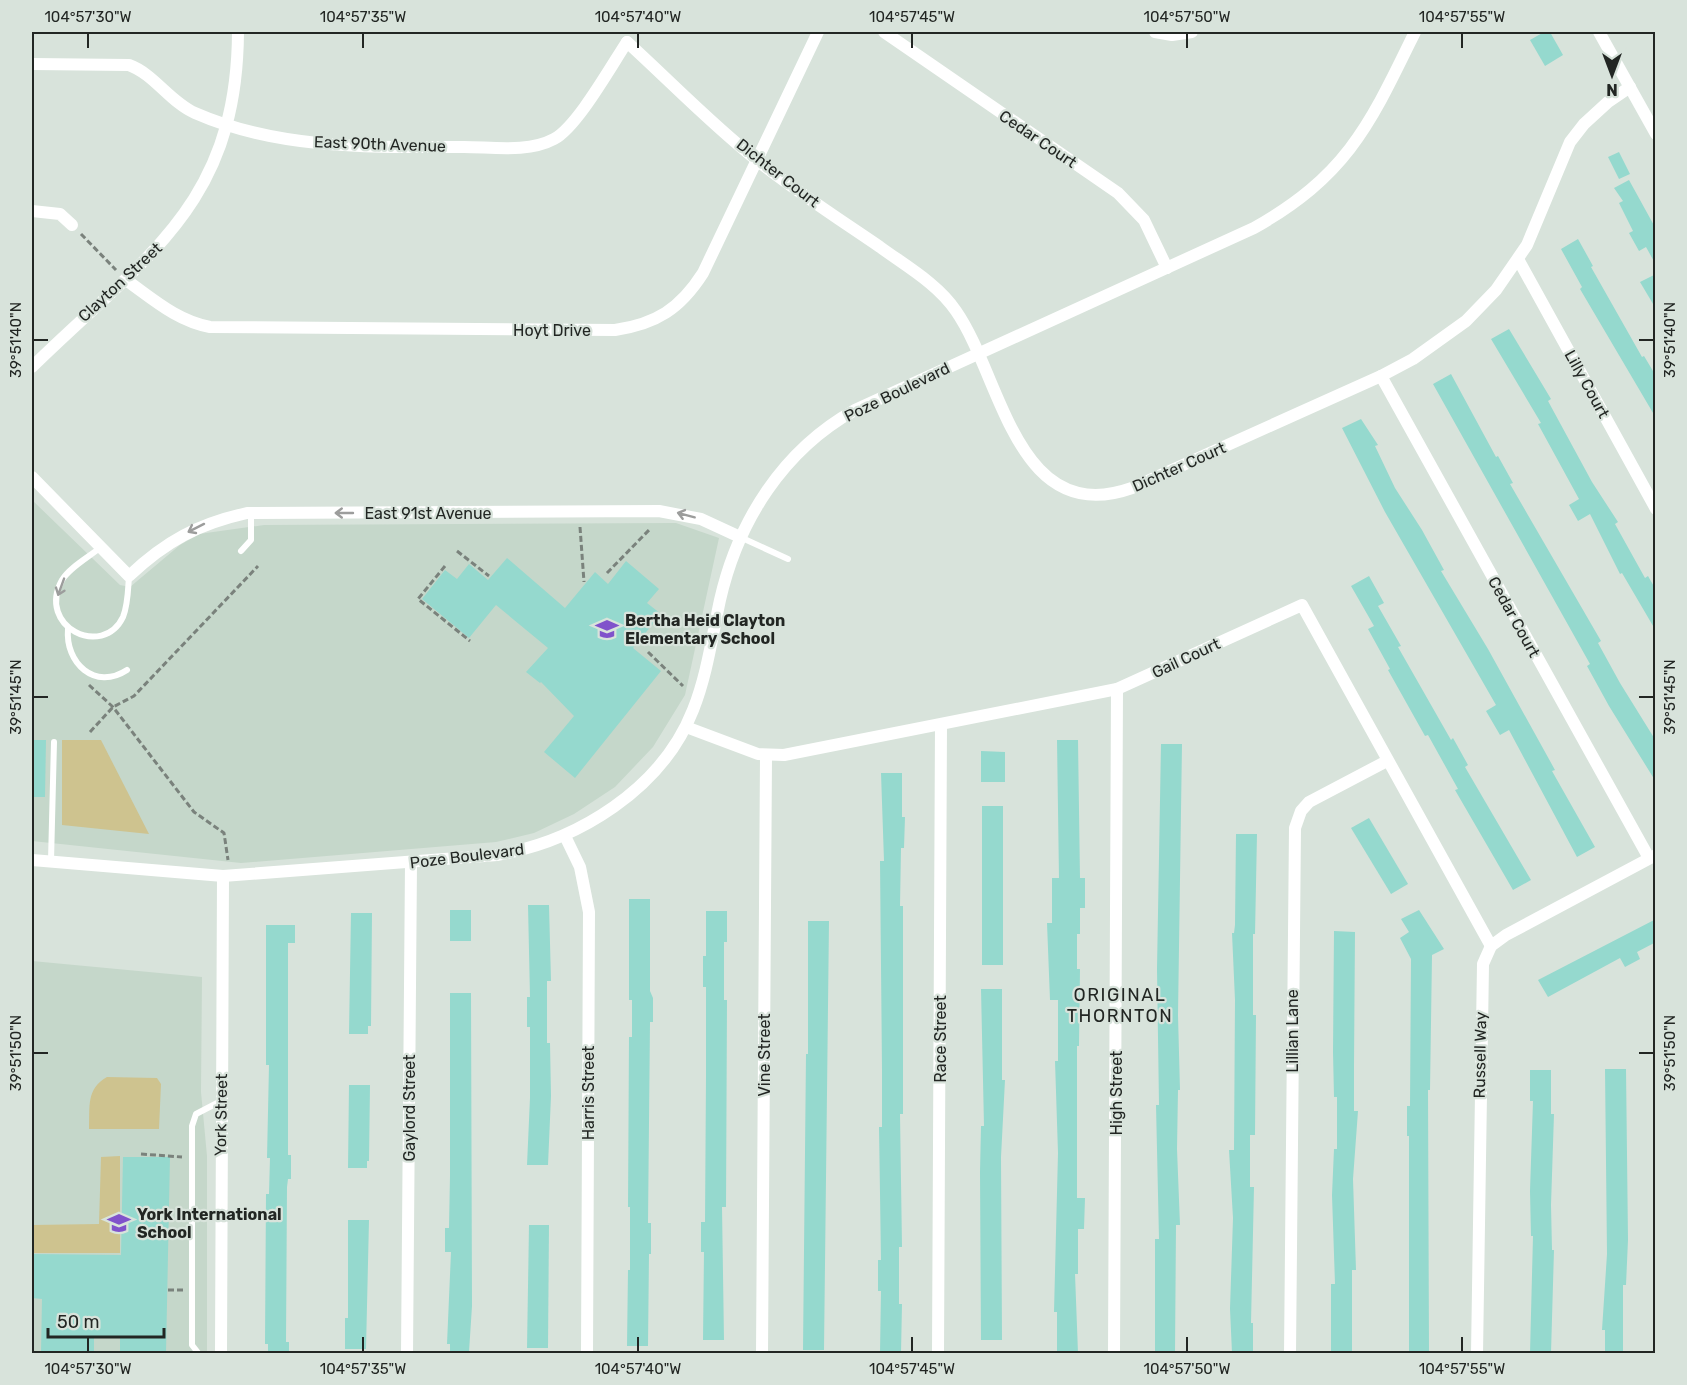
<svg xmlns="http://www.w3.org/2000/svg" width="1687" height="1385" font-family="Rubik,sans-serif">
	<rect width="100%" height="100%" fill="#d8e3db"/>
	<g fill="#c5d7ca">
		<path d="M32,500L120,585L130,587L180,545L199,534L264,525L676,523L719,538L685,695L653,747L615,787L574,814L534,833L496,842L241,863L32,841Z"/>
		<path d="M32,961L202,977L201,1092L207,1156V1353L32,1354Z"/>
	</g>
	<g fill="#cec38f">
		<path d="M62,740H101L149,834L62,825Z"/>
		<path d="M107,1077L157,1078L161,1084L159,1129H89C90,1106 86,1089 107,1077Z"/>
		<path d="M120,1156V1253H32V1225L99,1224L101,1157Z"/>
	</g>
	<g fill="#95d9ce">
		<path d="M1544,32H1550L1563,55L1545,66L1530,40Z"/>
		<path d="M1619,152L1630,174L1619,179L1608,157Z"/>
		<path d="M1629,180L1656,229V265L1646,247L1639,251L1629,233L1633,231L1619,203L1623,201L1614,188Z"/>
		<path d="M1578,239L1593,266L1591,267L1642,357L1644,356L1656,376V418L1580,289L1582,287L1561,249Z"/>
		<path d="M1656,274V309L1640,282Z"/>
		<path d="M1509,329L1551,399L1548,401L1592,482L1618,522L1615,524L1645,578L1648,576L1656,590V631L1622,573L1620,574L1590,514L1578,521L1569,505L1579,499L1538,424L1541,423L1491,339Z"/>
		<path d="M1451,374L1496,457L1498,456L1513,483L1510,484L1601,641L1598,643L1620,683L1656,741V782L1609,706L1587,666L1590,664L1433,384Z"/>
		<path d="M1361,419L1378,445L1375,446L1395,488L1422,530L1444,570L1441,571L1488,649L1555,770L1552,771L1595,847L1577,857L1509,730L1500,735L1486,711L1496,705L1385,512L1342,428Z"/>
		<path d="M507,558L565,608L595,572L608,584L626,561L659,589L647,603L661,614L633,648L661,671L575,778L544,752L574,716L541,682L540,683L526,672L548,648L496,605L469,638L422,599L445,570L457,579L469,564L488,580Z"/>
		<path d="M1369,576L1384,603L1378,606L1401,646L1398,647L1451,740L1453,738L1468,765L1465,767L1531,880L1513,890L1455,790L1458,789L1428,735L1425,736L1388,670L1390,669L1368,629L1374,626L1351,586Z"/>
		<path d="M32,740H46L45,797H32Z"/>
		<path d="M1057,740H1078L1080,878H1085V908H1080V934H1077V969H1080L1079,1046H1077V1198H1085L1084,1229H1078V1274H1075L1078,1353H1057V1312H1054L1058,1153L1055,1061H1058V1000H1050L1047,923H1052V878H1059Z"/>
		<path d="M1161,744H1182L1178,1015L1180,1090H1178L1177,1149L1180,1225H1176L1175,1353H1155V1239H1159L1156,1105H1159L1157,969Z"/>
		<path d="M981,751L1005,752V782H981Z"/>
		<path d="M881,773H902V817H905L904,848H901L900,906H903V1114H900L902,1247H899V1304H902L901,1353H880L881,1291H878V1260H881L879,1127H882V1069L880,861H884Z"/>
		<rect x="982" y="806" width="21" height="159"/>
		<path d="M1369,818L1408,884L1391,894L1351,828Z"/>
		<path d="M1236,834H1257L1255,934H1253V1015H1256L1255,1135H1250V1187H1254L1251,1323H1253V1353H1232L1230,1309L1233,1218L1229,1150H1234L1235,1000L1232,933H1234L1235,925Z"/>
		<path d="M629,899H650V991L653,998V1022H650L648,1223H651V1254H649L648,1346H627L628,1270H630V1207H628L629,1037H632V1000H629Z"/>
		<path d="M528,905H549L551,981H547V1043H550L551,1096L548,1165H527L530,1098V1027H527V997H530Z"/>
		<rect x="450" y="910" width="21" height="31"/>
		<path d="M1419,910L1444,949L1432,955L1430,1090H1428L1429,1353H1409V1136H1407V1106H1410L1411,959L1400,938L1409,932L1401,919Z"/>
		<path d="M706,911H727V942H724V1000H727L726,1207H722L724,1340H703L704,1252H701V1222H705L706,1076V987H703V956H706Z"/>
		<path d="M351,913H372L371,1026H368V1034H349Z"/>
		<path d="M1656,919V942L1637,952L1640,959L1625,967L1620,958L1548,997L1538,980Z"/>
		<path d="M808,921H829L824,1350H803L806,1054H808Z"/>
		<path d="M266,925H295V943H288V1155H291V1179H288L287,1187L286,1342H289V1353H268V1344H265L266,1194H269L270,1158H267L269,1065H266Z"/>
		<path d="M1334,931L1355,932L1354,1066V1111H1358L1353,1179L1356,1270H1352V1353H1331V1284H1335L1332,1195L1334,1149H1337V1097H1334L1333,1052Z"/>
		<path d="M981,989H1002V1080H1005L1001,1157L1002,1340H981L980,1172L981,1126H984Z"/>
		<path d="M450,993H471L472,1306L469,1352H450V1344H447L451,1252H445V1228H449L450,1176Z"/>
		<path d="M1605,1069H1626L1628,1240L1626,1285H1623V1353H1605V1330H1602L1607,1254Z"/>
		<path d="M1530,1070H1551V1114H1554L1551,1205L1552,1250H1554L1551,1353H1530L1533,1236H1531L1530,1191L1533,1101H1530Z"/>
		<path d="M349,1085H370L369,1161H367V1168H348Z"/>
		<path d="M123,1157H170L166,1353H120V1336H94V1353H41L42,1299L32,1298V1254L121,1255Z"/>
		<path d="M348,1220H369L366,1349H345V1318H348Z"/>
		<path d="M529,1225H549L548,1348H527Z"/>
	</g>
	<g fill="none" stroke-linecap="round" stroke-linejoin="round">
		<g stroke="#7a827c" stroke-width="3" stroke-dasharray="6 3" stroke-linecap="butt">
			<path d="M81,234L116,270"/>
			<path d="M580,527L584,582"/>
			<path d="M457,551L489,576"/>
			<path d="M445,566L418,599L470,641"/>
			<path d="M607,573L650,529"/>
			<path d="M648,652L683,686"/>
			<path d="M89,685L113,707L194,812L224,833L228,860"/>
			<path d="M90,732L113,707L134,696L258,566"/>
			<path d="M141,1154L182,1157"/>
			<path d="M168,1290H184"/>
		</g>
		<g stroke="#fff" stroke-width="6">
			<path d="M740,537L788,559"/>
			<path d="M101,547C89,557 70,567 62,580C36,627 103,659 123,617C128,605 128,590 129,576"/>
			<path d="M241,551L251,540V513"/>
			<path d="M68,629C65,663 95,691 127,670"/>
			<path d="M51,861L54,742"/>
			<path d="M199,1354L192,1345V1126L196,1114L221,1101"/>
		</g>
		<g stroke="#fff" stroke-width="12">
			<path d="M884,32L1118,193L1144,220L1167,268"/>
			<path d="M1155,32L1172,35L1192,32"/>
			<path d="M1599,32L1656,134"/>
			<path d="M627,42C670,81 712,125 758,161C797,192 839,219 880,247C906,266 938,284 956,311C1002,377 1016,529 1132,488L1381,376L1413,359L1466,321L1496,290L1527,245L1570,142L1584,124L1608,102L1630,87"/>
			<path d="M32,64L129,65C154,74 170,102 195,113C279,150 374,147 464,147C492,147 528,153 554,139C577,127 611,66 627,42"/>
			<path d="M32,211L60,214L72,225"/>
			<path d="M1518,259L1656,509"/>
			<path d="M126,280C153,299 177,321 210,327L615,330C656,324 680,309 703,273L818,32"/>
			<path d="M32,367C144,257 237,206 238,32"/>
			<path d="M1381,376L1649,858"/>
			<path d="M32,477L129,576C166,541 198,524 247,513L659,511L701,519L740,537"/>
			<path d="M686,727L758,754L784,755L1117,689L1302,605L1491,946"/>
			<path d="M565,836L580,867L589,912L587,1354"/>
			<path d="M32,860L223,876L497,855C578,841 662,789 693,710C707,675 712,637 720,600C738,521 783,450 855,410L1254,228C1348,175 1370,124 1415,32"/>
			<path d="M221,1354L223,876"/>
			<path d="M407,1354L411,863"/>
			<path d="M762,1354L766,756"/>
			<path d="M938,1354L941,725"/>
			<path d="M1114,1354L1117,689"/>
			<path d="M1290,1354L1295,828L1301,811L1309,802L1387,761"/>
			<path d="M1477,1354L1483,964L1491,946L1506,935L1656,855"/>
		</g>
	</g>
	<defs><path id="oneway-shaft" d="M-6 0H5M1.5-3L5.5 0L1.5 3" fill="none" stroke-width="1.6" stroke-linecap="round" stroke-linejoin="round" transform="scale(1.5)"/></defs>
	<g stroke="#9c9d9c">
		<use href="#oneway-shaft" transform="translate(344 513) rotate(180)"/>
		<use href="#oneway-shaft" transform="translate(686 515) rotate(-165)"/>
		<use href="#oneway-shaft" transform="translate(196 528) rotate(153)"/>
		<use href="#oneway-shaft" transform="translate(61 587) rotate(110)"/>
	</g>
	<path fill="none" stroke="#222623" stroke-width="2" d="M88,33V48M363,33V48M638,33V48M912,33V48M1187,33V48M1462,33V48M33,340H48M1639,340H1654M33,697H48M1639,697H1654M33,1053H48M1639,1053H1654M88,1337V1352M363,1337V1352M638,1337V1352M912,1337V1352M1187,1337V1352M1462,1337V1352"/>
	<defs>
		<g id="school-bare" transform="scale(1.8)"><path d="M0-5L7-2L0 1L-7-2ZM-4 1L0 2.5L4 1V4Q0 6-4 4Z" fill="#8052cb" stroke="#d8e3db" stroke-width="2.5" paint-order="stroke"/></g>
	</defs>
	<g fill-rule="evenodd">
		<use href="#school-bare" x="607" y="629"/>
		<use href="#school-bare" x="119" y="1223"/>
	</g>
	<g text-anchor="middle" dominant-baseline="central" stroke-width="4.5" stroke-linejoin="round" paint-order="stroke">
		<g font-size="16" fill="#222623" stroke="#d8e3db">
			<text transform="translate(1038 139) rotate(34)">Cedar Court</text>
			<text transform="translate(380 144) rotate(2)">East 90th Avenue</text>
			<text transform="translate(778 173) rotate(38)">Dichter Court</text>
			<text transform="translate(120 282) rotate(-43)">Clayton Street</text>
			<text x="552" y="330">Hoyt Drive</text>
			<text transform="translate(1587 384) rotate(61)">Lilly Court</text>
			<text transform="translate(897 392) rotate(-26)">Poze Boulevard</text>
			<text transform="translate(1179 467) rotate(-24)">Dichter Court</text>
			<text x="428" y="513">East 91st Avenue</text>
			<text transform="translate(1514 617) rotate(61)">Cedar Court</text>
			<text transform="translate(1186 658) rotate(-25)">Gail Court</text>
			<text transform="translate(467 856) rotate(-7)">Poze Boulevard</text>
			<text transform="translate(1292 1031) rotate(-90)">Lillian Lane</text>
			<text transform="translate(940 1039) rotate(-90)">Race Street</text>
			<text transform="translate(764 1055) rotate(-90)">Vine Street</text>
			<text transform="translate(1480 1055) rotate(-89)">Russell Way</text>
			<text transform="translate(588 1093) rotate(-90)">Harris Street</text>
			<text transform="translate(1116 1093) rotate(-90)">High Street</text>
			<text transform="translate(409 1108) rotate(-90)">Gaylord Street</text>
			<text transform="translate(221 1115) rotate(-89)">York Street</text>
		</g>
		<g font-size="16" font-weight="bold" fill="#222623" stroke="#d8e3db" text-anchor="start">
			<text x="625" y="620">Bertha Heid Clayton<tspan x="625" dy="18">Elementary School</tspan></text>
			<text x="137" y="1214">York International<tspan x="137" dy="18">School</tspan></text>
		</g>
		<g font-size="18" letter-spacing="1.5" fill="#222623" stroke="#d8e3db">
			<text x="1120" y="995">ORIGINAL<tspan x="1120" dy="21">THORNTON</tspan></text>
		</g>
	</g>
	<rect width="1687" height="1385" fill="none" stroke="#d8e3db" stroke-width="66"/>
	<g transform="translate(1612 75) rotate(180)" stroke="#d8e3db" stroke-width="4.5" paint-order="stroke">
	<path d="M0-4.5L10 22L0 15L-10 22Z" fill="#222623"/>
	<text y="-9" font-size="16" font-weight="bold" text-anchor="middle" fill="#222623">N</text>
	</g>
	<path d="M48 1328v9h116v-9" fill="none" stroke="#222623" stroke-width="3"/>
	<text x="57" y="1328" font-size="18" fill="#222623" stroke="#d8e3db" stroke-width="4.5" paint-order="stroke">50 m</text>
	<rect x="33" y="33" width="1621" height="1319" fill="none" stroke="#222623" stroke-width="2"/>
	<g font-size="15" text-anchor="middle" fill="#222623">
		<text x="88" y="22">104°57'30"W</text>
		<text x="363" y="22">104°57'35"W</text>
		<text x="638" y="22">104°57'40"W</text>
		<text x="912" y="22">104°57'45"W</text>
		<text x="1187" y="22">104°57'50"W</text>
		<text x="1462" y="22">104°57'55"W</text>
		<text transform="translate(1670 340) rotate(-90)" y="5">39°51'40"N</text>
		<text transform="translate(16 340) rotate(-90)" y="5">39°51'40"N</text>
		<text transform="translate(1670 697) rotate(-90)" y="5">39°51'45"N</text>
		<text transform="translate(16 697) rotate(-90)" y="5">39°51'45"N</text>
		<text transform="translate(1670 1053) rotate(-90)" y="5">39°51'50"N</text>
		<text transform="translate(16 1053) rotate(-90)" y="5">39°51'50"N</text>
		<text x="88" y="1374">104°57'30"W</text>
		<text x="363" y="1374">104°57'35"W</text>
		<text x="638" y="1374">104°57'40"W</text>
		<text x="912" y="1374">104°57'45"W</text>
		<text x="1187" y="1374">104°57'50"W</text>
		<text x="1462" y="1374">104°57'55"W</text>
	</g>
</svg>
